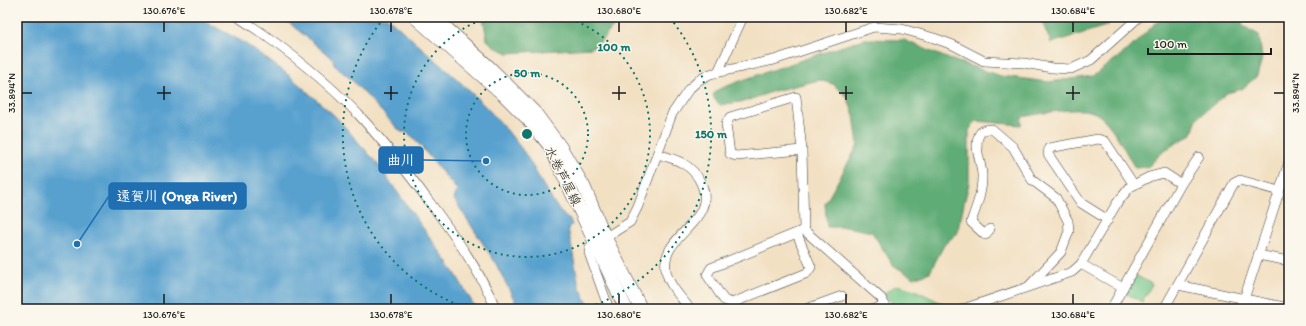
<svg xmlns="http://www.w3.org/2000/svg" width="1306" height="326" font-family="Itim,'Klee One',sans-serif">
	<rect width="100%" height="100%" fill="#fbf7ec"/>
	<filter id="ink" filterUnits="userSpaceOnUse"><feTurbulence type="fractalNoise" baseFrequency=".025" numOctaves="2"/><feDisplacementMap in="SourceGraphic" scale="8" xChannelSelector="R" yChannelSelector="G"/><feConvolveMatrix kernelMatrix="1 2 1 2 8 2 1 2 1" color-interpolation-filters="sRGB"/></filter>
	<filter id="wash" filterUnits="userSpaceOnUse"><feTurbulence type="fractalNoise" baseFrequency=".012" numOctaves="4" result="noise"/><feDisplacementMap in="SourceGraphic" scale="16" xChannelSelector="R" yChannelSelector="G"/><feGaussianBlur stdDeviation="0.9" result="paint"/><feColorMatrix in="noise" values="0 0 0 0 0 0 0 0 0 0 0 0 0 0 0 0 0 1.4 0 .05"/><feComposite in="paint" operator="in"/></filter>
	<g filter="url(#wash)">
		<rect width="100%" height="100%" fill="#f2e0c3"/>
		<g fill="#74c78a" stroke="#487253">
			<path d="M1135,275L1152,284L1142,302L1125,293Z"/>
			<path d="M897,285L915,290L953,309H892V303L883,294Z"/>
		</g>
		<g fill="#5fac76" stroke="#3e6449">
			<path d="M483,17H622L600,42L591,48L508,53L495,47L487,40Z"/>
			<path d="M1040,17H1116L1106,26L1051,43Z"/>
			<path d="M1162,17H1241L1243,26L1259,35L1262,58L1257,76L1242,89L1227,93L1197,118L1192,134L1163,151L1148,167L1135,168C1125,152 1111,119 1093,112C1079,106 1038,114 1022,117L1021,125L976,121L969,130V183L957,233L944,245L930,272L914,278L893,265L872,232L847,227H827L825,204L858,145L854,115L847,97L833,84L819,80L774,91L746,101L720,105L715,100L713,95L717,90L740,81L864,39L904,40L949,59L1001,76L1049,82L1093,76L1129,49Z"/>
		</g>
		<g fill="#58a1cf" stroke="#3a5e76">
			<path d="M17,17H197L243,42L286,73L336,117L376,162L455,273L476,309H17Z"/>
			<path d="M282,17H387C433,59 484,98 521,148C534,165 555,213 570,220L572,225L568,228L579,286L591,309H519L495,262L454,199L457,190L413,137L406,132H401L351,79L334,65L333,59Z"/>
		</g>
	</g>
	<g filter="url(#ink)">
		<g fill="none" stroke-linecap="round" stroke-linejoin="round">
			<g stroke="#3c3935" stroke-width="10">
				<g id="street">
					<path d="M238,17C281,45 322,77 358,114C384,142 408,173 431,204C456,238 479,269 496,309"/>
					<path d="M718,72L743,17"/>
					<path d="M802,150L736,156L730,154L726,124L730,117L796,97L802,150L804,230L881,298L887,309"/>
					<path d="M657,154C676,159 692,164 701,183C719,222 660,234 666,270C668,285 681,297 690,309"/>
					<path d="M1108,220L1081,203L1048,154L1049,148L1098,139L1105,141L1134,185"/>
					<path d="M990,229L985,235L971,222C976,208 982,193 982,178C983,165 974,150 978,138C980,130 985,129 992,129L1013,147L1032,180L1056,198L1068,221L1069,231L1061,252L1029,286"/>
					<path d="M797,234L811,267L807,273L732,303L724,300L707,275L711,268L804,230"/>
					<path d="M1258,255L1289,261"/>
					<path d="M1081,264L1123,288"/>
					<path d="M1178,285L1289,308"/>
					<path d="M609,309L589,253L590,247L630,222L638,206L672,114L689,89L699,80L710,74L774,60L874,27L902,29L934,38L953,45L984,61L1024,63L1052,68L1071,69L1091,60L1139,17"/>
					<path d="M806,309L842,296"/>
					<path d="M874,309L885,305"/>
					<path d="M963,309L1072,272L1081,264L1117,203L1130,187L1149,177L1164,173L1181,184"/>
					<path d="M1111,309L1181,184L1199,157"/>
					<path d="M1164,309L1234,183L1240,180L1279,191"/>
					<path d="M1238,309L1244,299L1289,162"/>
				</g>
			</g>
			<g stroke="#3c3935" stroke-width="14">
				<g id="secondary">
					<path d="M415,17L503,94L528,119L550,146L626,309"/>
					<path d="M434,17L489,67L535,113L561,148L584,187L604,235L641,309"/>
				</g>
			</g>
			<use href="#street" stroke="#fff" stroke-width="9"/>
			<use href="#secondary" stroke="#fff" stroke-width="13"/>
		</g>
	</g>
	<path fill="none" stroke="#1c1c1c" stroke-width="1.5" d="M164,22V32M391,22V32M619,22V32M846,22V32M1073,22V32M164,86V100M391,86V100M619,86V100M846,86V100M1073,86V100M22,93H32M157,93H171M384,93H398M612,93H626M839,93H853M1066,93H1080M1274,93H1284M164,294V304M391,294V304M619,294V304M846,294V304M1073,294V304"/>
	<g fill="none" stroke="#0f766e" stroke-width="2" stroke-dasharray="2 4">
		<circle cx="527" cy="134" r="61"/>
		<path d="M565 17A123 123 0 1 1 489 17"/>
		<path d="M470 309A184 184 0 0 1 384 18M670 18A184 184 0 0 1 584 309"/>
	</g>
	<g text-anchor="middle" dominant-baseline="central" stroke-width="3" stroke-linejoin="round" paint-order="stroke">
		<g font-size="13" fill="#1c1c1c" stroke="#fbf7ec">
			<text transform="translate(563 176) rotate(63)">水巻芦屋線</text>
		</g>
	</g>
	<circle cx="527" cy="134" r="6" fill="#0f766e" stroke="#fbf7ec" stroke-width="2"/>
	<g font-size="12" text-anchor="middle" font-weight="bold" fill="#0f766e" stroke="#fbf7ec" stroke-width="3" stroke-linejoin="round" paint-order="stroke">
		<text x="614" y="51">100 m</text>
		<text x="527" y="77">50 m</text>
		<text x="711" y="138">150 m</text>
	</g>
	<path fill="none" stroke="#1f6fb2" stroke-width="1.5" d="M486 161L423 160M77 244L109 196"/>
	<g fill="#1f6fb2" stroke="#fbf7ec" stroke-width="1.5">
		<circle cx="486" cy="161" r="4"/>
		<circle cx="77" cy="244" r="4"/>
	</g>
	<g fill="#1f6fb2" stroke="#1f6fb2" stroke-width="1.5">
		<rect x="379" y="147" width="44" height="26" rx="4"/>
		<rect x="109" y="183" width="137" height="26" rx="4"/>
	</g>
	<g font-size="14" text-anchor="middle" font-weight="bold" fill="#fff">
		<text x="401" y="165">曲川</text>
		<text x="177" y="201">遠賀川 (Onga River)</text>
	</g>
	<rect width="1306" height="326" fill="none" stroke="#fbf7ec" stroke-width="44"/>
	<path d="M1148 48v6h123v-6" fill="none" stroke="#1c1c1c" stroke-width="2"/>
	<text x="1154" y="48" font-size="12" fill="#1c1c1c" stroke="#fbf7ec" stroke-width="3" paint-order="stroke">100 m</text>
	<rect x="22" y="22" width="1262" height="282" fill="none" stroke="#1c1c1c" stroke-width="1.5"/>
	<g font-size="10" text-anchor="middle" fill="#1c1c1c">
		<text x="164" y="14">130.676°E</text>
		<text x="391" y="14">130.678°E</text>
		<text x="619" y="14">130.680°E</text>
		<text x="846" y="14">130.682°E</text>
		<text x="1073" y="14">130.684°E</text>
		<text transform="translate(11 93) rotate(-90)" y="4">33.894°N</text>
		<text transform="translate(1295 93) rotate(-90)" y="4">33.894°N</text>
		<text x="164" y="318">130.676°E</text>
		<text x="391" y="318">130.678°E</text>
		<text x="619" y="318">130.680°E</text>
		<text x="846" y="318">130.682°E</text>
		<text x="1073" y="318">130.684°E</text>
	</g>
</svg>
